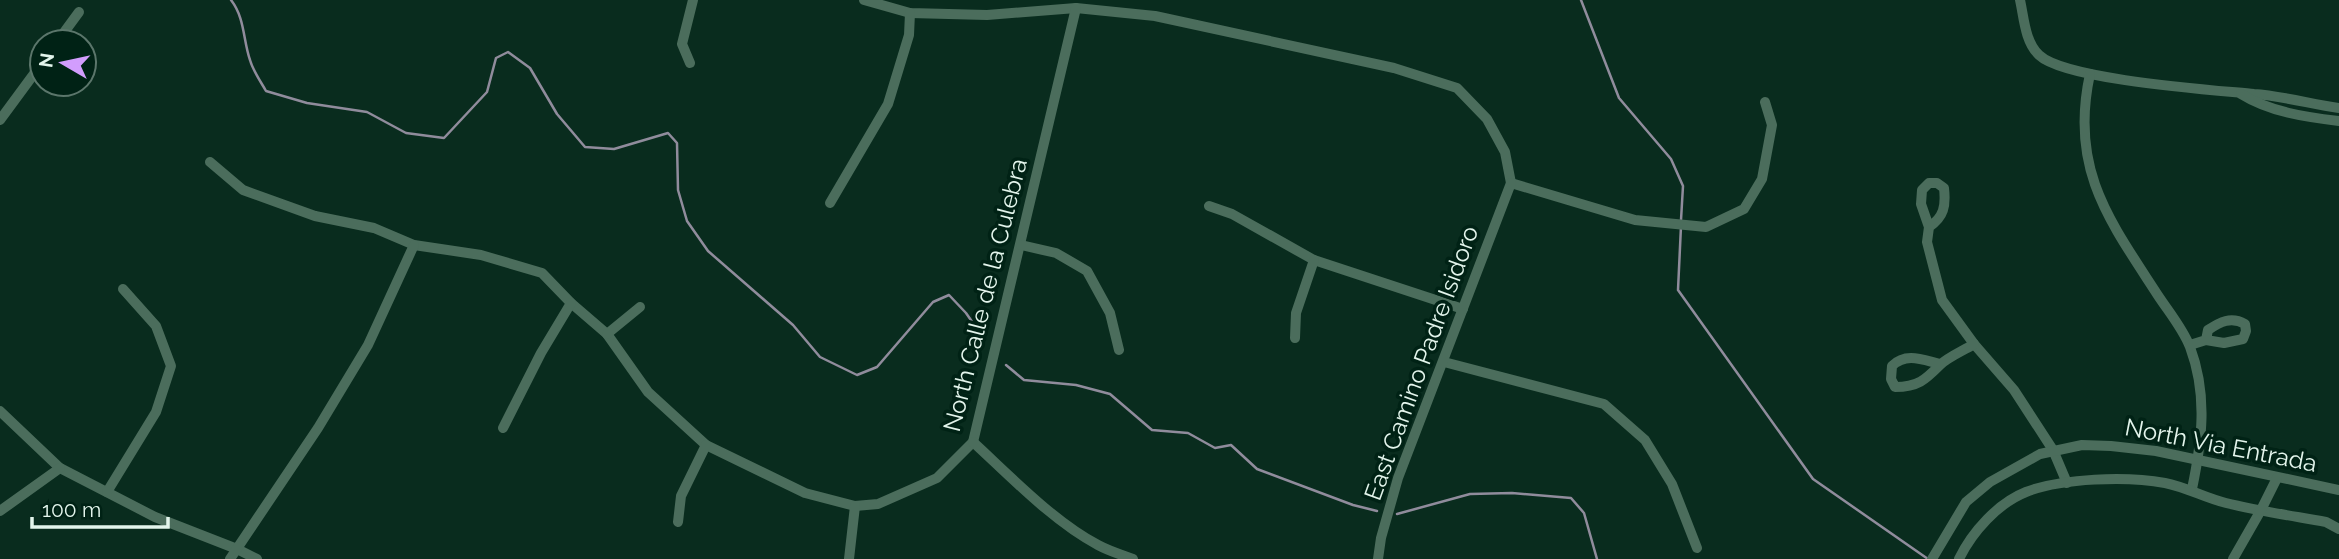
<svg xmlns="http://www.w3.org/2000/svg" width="2339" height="559" font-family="Raleway,sans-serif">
	<rect width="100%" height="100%" fill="#092c1e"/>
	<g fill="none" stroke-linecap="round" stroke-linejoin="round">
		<g stroke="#908c9c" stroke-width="2.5">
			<path d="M231,0C245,18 243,40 250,60C253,71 261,82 266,91L307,103L367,112L406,133L444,138L487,92L496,58L508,52L530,68L557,114L585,147L614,149L668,133L677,143L678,190L687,221L708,251L793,325L820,357L857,375L877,367L933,302L949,295L966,313L982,336"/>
			<path d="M1581,0L1619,98L1671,159L1683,186L1681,220"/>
			<path d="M1681,226L1678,290L1813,479L1928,559"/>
			<path d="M1006,365L1024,380L1076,385L1110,394L1152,430L1188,433L1215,448L1231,445L1257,469L1353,505L1377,511"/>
			<path d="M1397,514L1470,494L1512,493L1571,498L1584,513L1597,559"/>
		</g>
		<g stroke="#4b6d5c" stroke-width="10">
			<path d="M864,0L910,13L987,15L1076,8L1155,16L1394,68L1457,88L1487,119L1505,152L1511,183"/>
			<path d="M2020,0C2024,18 2025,42 2039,55C2065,80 2213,90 2254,94C2283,96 2311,104 2339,108"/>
			<path d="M57,42L79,12"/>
			<path d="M690,63L682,44L693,0"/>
			<path d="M2090,74C2069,170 2110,221 2159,297C2169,312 2183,329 2190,347C2208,395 2202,441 2192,489"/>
			<path d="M2241,94C2270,112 2305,117 2339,121"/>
			<path d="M0,120L42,63"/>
			<path d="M210,162L243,190L315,216L374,228L414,245L481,255L542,273L571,303L607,334L648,392L706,445L805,493L855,506L878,504L937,478L973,442L1076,8"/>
			<path d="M1511,183L1635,220L1706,227L1744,209L1762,179L1772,125L1765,102"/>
			<path d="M830,203L888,104L909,35L910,13"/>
			<path d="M1209,206L1232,214L1314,260L1463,309"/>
			<path d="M1929,227C1944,217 1946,206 1944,188L1937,183H1929L1922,190L1921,204L1929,227L1927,242L1942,300L1974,344L2014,390L2053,450L2067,483"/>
			<path d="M1021,245L1056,253L1087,271L1110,313L1119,350"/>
			<path d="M607,334L640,307"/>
			<path d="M1295,338L1296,313L1314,260"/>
			<path d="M2190,345L2206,340L2224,343L2243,339L2246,331L2245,324C2231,316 2220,322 2208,330L2206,340"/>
			<path d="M1444,362L1604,404L1645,440L1672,484L1697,548"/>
			<path d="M1940,364C1923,360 1906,352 1892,366L1891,379L1895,387C1918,387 1925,380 1940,365C1948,357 1963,351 1974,344"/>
			<path d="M0,411L60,468L155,517L237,549L257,559"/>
			<path d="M503,428L541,353L571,303"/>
			<path d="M973,442C1010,476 1054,522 1098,545C1109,551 1122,555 1133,559"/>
			<path d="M107,492L156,412L171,366L156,326L123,289"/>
			<path d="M0,511L60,468"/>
			<path d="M678,522L681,496L706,445"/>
			<path d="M230,559L318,428L368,345L414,245"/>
			<path d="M849,559L855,506"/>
			<path d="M1378,559L1381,538L1398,478L1511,183"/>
			<path d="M1932,559L1966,502L1990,482L2040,454L2082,445L2111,446L2156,451L2339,490"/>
			<path d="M1959,559C1972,532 1998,503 2026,492C2062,478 2127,476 2165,483C2186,487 2205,498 2226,503C2259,511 2293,516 2326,522L2339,529"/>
			<path d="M2233,559L2261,510L2277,478"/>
		</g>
	</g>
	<g text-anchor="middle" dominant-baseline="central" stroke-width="7" stroke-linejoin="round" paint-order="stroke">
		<g font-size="24" fill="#e3f5ec" stroke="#002215">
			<text transform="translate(985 295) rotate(-76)">North Calle de la Culebra</text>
			<text transform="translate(1421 363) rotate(-70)">East Camino Padre Isidoro</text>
			<text transform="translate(2221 445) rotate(11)">North Via Entrada</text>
		</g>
	</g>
	<g transform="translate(63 63) rotate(279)"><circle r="33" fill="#002215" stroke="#5b766b" stroke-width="2"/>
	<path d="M0-5L12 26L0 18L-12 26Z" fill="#d29dfd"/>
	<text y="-10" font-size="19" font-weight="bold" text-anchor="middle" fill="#e3f5ec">N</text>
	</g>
	<path d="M32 517v10h136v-10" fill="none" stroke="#e3f5ec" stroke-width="3.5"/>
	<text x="42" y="517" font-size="21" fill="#e3f5ec" stroke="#002215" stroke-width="5" paint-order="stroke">100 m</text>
</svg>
